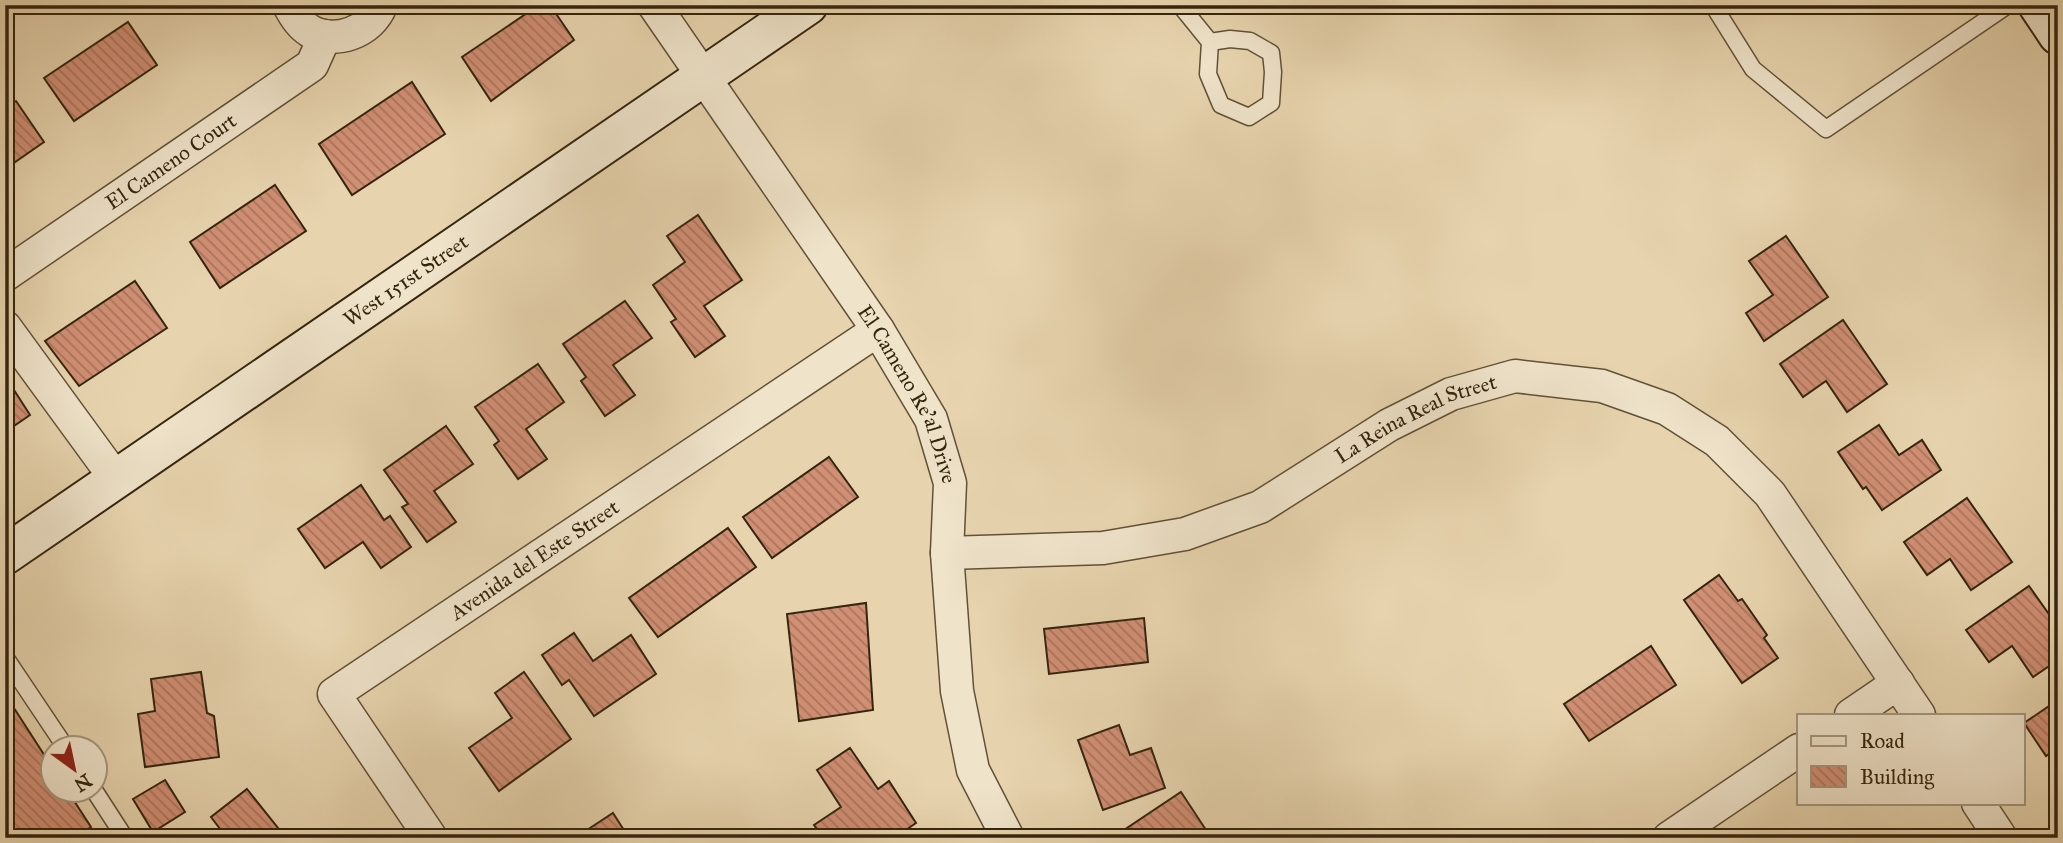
<svg xmlns="http://www.w3.org/2000/svg" width="2063" height="843" font-family="'IM FELL Great Primer',serif">
	<defs>
		<pattern id="building-back-hatch" width="6" height="6" patternUnits="userSpaceOnUse" patternTransform="scale(1.75)"><rect width="6" height="6" fill="#d18f74"/><path d="M-1 5l2 2M0 0l6 6M5-1l2 2" fill="none" stroke="#aa755e"/></pattern>
	</defs>
	<rect width="100%" height="100%" fill="#e7d4ae"/>
	<filter id="stains"><feTurbulence type="fractalNoise" baseFrequency=".00286" numOctaves="4"/><feColorMatrix values="0 0 0 0 .2 0 0 0 0 .09 0 0 0 0 .02 0 0 0 .5 -.17"/></filter>
	<radialGradient id="worn" r=".72"><stop offset=".6" stop-color="#630" stop-opacity="0"/><stop offset="1" stop-color="#630" stop-opacity=".3"/></radialGradient>
	<g fill="url(#building-back-hatch)" stroke="#34250e" stroke-width="2">
		<path d="M539,5H550L574,40L491,101L462,57Z"/>
		<path d="M128,22L157,65L74,121L44,78Z"/>
		<path d="M412,82L445,134L352,195L319,144Z"/>
		<path d="M16,101L44,142L5,169V108Z"/>
		<path d="M275,185L306,231L220,288L190,242Z"/>
		<path d="M698,215L742,280L704,306L725,336L695,357L671,322L676,319L653,285L685,262L667,236Z"/>
		<path d="M1786,236L1828,297L1764,341L1746,313L1773,295L1749,261Z"/>
		<path d="M135,281L167,328L79,386L45,341Z"/>
		<path d="M625,301L652,338L613,365L635,395L605,416L581,381L586,377L563,344Z"/>
		<path d="M1843,320L1887,384L1847,412L1826,381L1803,397L1780,364Z"/>
		<path d="M538,364L564,402L526,429L547,459L518,479L494,445L499,441L475,407Z"/>
		<path d="M5,376L30,415L5,432Z"/>
		<path d="M1879,425L1899,455L1922,440L1941,470L1882,510L1866,487L1863,489L1838,452Z"/>
		<path d="M446,426L473,464L434,491L456,522L427,542L402,507L408,504L384,470Z"/>
		<path d="M829,457L858,497L772,558L743,517Z"/>
		<path d="M361,485L384,520L390,516L411,547L381,568L363,542L325,568L298,529Z"/>
		<path d="M1967,498L2012,562L1971,590L1950,559L1927,575L1904,542Z"/>
		<path d="M728,528L756,567L658,637L629,598Z"/>
		<path d="M1719,575L1738,601L1742,599L1767,635L1764,638L1778,658L1742,683L1684,600Z"/>
		<path d="M2029,586L2058,627V660L2033,677L2012,646L1989,662L1966,630Z"/>
		<path d="M866,603L873,710L799,721L787,614Z"/>
		<path d="M1144,618L1148,662L1049,674L1044,629Z"/>
		<path d="M574,633L593,661L631,635L656,674L594,716L569,680L562,685L542,655Z"/>
		<path d="M1651,646L1676,685L1589,741L1564,704Z"/>
		<path d="M201,672L207,713L214,716L219,757L145,767L138,714L155,711L151,679Z"/>
		<path d="M524,672L571,739L499,791L469,748L512,718L495,693Z"/>
		<path d="M2058,700V748L2046,756L2024,723Z"/>
		<path d="M12,705L52,767V790H67L91,827L75,838H5V709Z"/>
		<path d="M1119,725L1130,755L1151,748L1165,788L1103,810L1078,740Z"/>
		<path d="M850,748L878,789L889,781L916,823L894,838H823L814,825L841,807L817,770Z"/>
		<path d="M165,780L185,812L153,832L133,799Z"/>
		<path d="M247,789L286,838H227L211,817Z"/>
		<path d="M1181,792L1208,833L1202,838H1112Z"/>
		<path d="M613,813L629,838H575Z"/>
	</g>
	<g fill="none" stroke-linecap="round" stroke-linejoin="round">
		<g stroke="#615136" stroke-width="19">
			<g id="lane">
				<path d="M1180,5L1210,42L1208,74L1221,105L1249,117L1271,103L1273,72L1271,53L1250,41L1230,39L1210,42"/>
				<path d="M1713,5L1753,69L1826,129L2008,5"/>
				<path d="M5,657L66,748"/>
				<path d="M94,790L125,838"/>
			</g>
		</g>
		<g stroke="#615136" stroke-width="35">
			<g id="street">
				<path d="M289,5C294,15 300,25 310,31C335,45 371,32 381,5"/>
				<path id="s1" d="M654,5L878,330L931,419L950,483L947,553L957,691L973,770L1008,838"/>
				<path id="s2" d="M5,275L312,65L325,36"/>
				<path d="M5,327L116,479"/>
				<path id="s3" d="M947,553L1103,548L1185,534L1260,507L1389,425L1451,394L1515,376L1602,386L1667,409L1717,441L1770,494L1919,715"/>
				<path d="M1851,715L1898,683"/>
				<path d="M1978,803L2001,838"/>
				<path id="s4" d="M431,838L334,694L878,330"/>
				<path d="M1669,838L1799,750"/>
			</g>
		</g>
		<g stroke="#34250e" stroke-width="42">
			<g id="secondary">
				<path d="M2038,5L2058,35"/>
				<path id="s5" d="M5,555L808,5"/>
			</g>
		</g>
		<use href="#lane" stroke="#efe3ca" stroke-width="16"/>
		<use href="#street" stroke="#efe3ca" stroke-width="32"/>
		<use href="#secondary" stroke="#efe3ca" stroke-width="38"/>
	</g>
	<g text-anchor="middle" dominant-baseline="central" stroke-width="7" stroke-linejoin="round" paint-order="stroke">
		<g font-size="21" fill="#34250e" stroke="#efe3ca">
			<text stroke="none"><textPath href="#s2" startOffset="201">El Cameno Court</textPath></text>
			<text stroke="none"><textPath href="#s5" startOffset="486">West 151st Street</textPath></text>
			<text stroke="none"><textPath href="#s1" startOffset="466">El Cameno Re'al Drive</textPath></text>
			<text stroke="none"><textPath href="#s3" startOffset="499">La Reina Real Street</textPath></text>
			<text stroke="none"><textPath href="#s4" startOffset="415">Avenida del Este Street</textPath></text>
		</g>
	</g>
	<rect width="2063" height="843" fill="none" stroke="#e7d4ae" stroke-width="28"/>
	<rect x="7" y="7" width="2049" height="829" fill="none" stroke="#34250e" stroke-width="3.5"/>
	<rect x="14" y="14" width="2035" height="815" fill="none" stroke="#34250e" stroke-width="2"/>
	<rect x="1797" y="714" width="228" height="91" fill="#efe3ca" stroke="#a4977f" stroke-width="2"/>
	<rect x="1811" y="736" width="35" height="10" fill="#efe3ca" stroke="#a4977f" stroke-width="2"/>
	<text x="1860" y="748" font-size="21" fill="#34250e">Road</text>
	<rect x="1811" y="766" width="35" height="21" fill="url(#building-back-hatch)" stroke="#a4977f" stroke-width="2"/>
	<text x="1860" y="784" font-size="21" fill="#34250e">Building</text>
	<g transform="translate(74 769) rotate(147)"><circle r="33" fill="#efe3ca" stroke="#a4977f" stroke-width="2"/>
	<path d="M0-5L12 26L0 18L-12 26Z" fill="#8f2418"/>
	<text y="-10" font-size="19" font-weight="bold" text-anchor="middle" fill="#34250e">N</text>
	</g>
	<rect width="100%" height="100%" filter="url(#stains)"/>
	<rect width="100%" height="100%" fill="url(#worn)"/>
</svg>
